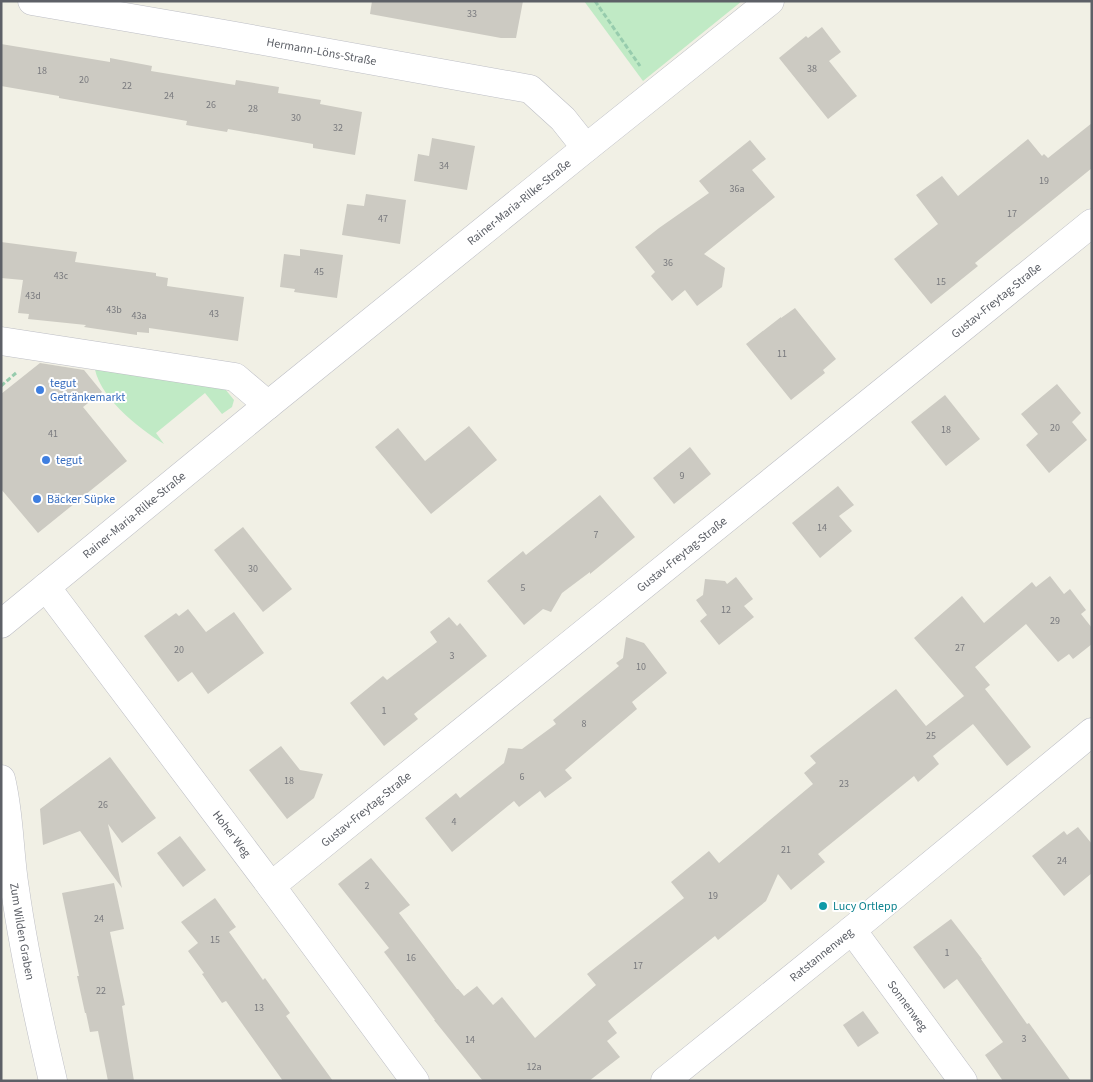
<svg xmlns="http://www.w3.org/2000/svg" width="1093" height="1082" font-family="'Source Sans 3',sans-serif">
	<rect width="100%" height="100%" fill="#f1f0e5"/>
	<g fill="#c0eac5">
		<path d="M584,1H742L643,81Z"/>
		<path d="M94,363L221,384L234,400L232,407L222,414L205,393L156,433L164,444C138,428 96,395 94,363Z"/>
	</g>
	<g fill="#cccac2">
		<path d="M372,1H523L516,38H501L370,14Z"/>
		<path d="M822,27L841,52L829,61L857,96L828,119L779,58L806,36L808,38Z"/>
		<path d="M1,44L110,62V58L152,66L151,71L235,85L236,80L279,87L278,93L321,100L320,104L362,112L355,155L313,148V144L228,129L227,132L186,125L187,121L59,98V96L1,86Z"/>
		<path d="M1092,123V168L975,263L978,266L931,304L894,259L938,224L916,195L942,176L958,196L1028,139L1042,156L1044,154L1048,158Z"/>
		<path d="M432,138L475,146L467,190L414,181L418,154L429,156Z"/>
		<path d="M750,140L766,159L752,170L775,197L704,254L725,268L722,287L697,306L685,290L672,301L651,276L655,272L635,247L659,228L709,193L699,181Z"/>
		<path d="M366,194L406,200L400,244L342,235L347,204L364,206Z"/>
		<path d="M1,242L77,252L75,262L156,273V276L168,278L167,286L244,297L238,341L149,328V333L137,332V335L84,327L86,325L28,319L29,314L18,313L23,280L1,278Z"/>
		<path d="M300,249L343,255L337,298L294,292L295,289L280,287L284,254L300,256Z"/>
		<path d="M795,308L836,359L823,370L825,373L791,400L746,344L781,317V318Z"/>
		<path d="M40,363L84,370L102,392L83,407L127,461L38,533L1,489V394Z"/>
		<path d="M1057,384L1081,413L1072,422L1087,440L1049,473L1026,445L1038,434L1021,414Z"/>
		<path d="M945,395L980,439L946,466L911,422Z"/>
		<path d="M469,426L497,460L431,514L375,447L398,428L425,461Z"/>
		<path d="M690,447L711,474L674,504L653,478Z"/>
		<path d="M838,486L854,505L839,516L852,531L820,558L792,523Z"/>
		<path d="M600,495L635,537L590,574V572L562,593L551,612L543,609L524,625L487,581L523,551L526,555Z"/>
		<path d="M243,527L292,589L263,612L214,550Z"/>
		<path d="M1050,576L1064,594L1070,589L1086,610L1081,614L1092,628V644L1073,659L1069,654L1058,662L1026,624L975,667L990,685L985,689L1031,747L1007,766L973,724L933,756L939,764L918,782L914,776L818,854L825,862L791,890L778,874L766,901L718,940L715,936L608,1021L617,1033L607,1041L620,1057L589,1081H483L434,1020H435L384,952L389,948L338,884L371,858L410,905L399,913L457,989H458L464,996L477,986L493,1005L502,997L535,1038L596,985L587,974L684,898L671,882L709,851L719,863L813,784L804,773L816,763L810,756L896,689L926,726L964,696L914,638L962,596L984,623L1032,582L1036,587Z"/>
		<path d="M736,577L753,599L744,606L754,617L719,645L700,621L707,615L696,600L703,595L705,579L725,581L727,584Z"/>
		<path d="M188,609L206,632L234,612L264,653L208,694L192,672L178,682L144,636L176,613L179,616Z"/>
		<path d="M449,617L457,626L460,623L487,656L414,714L418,719L384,746L350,703L383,676L387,680L437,642L430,632Z"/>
		<path d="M626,637L644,643L667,673L632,702L637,709L565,770L572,778L545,798L540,791L519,807L514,801L452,852L425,818L456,793L460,798L504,763L508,748L522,749L556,724L553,720L619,666L616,663L623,658Z"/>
		<path d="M281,746L300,770L323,774L314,798L287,819L249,770Z"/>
		<path d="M110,757L156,818L122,843L108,824L122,888L80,831L43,845L40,809Z"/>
		<path d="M1078,827L1092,844V873L1064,896L1032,856L1064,831L1067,835Z"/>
		<path d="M180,836L206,870L183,887L157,853Z"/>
		<path d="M114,883L124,929L110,932L125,1005L122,1006L134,1081H108L98,1031L90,1032L86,1013H85L77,976H79L62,893Z"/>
		<path d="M215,898L236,927L229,932L263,980L265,978L290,1013L286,1016L333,1081H283L226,1001L222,1003L202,974L204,973L188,951L198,943L181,922Z"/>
		<path d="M951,919L982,959H981L1027,1024L1029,1023L1071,1081H1003L985,1055L1003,1042L957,979L944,989L913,947Z"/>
		<path d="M863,1011L879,1033L858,1047L843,1025Z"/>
	</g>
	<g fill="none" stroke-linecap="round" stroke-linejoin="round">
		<g stroke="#bdbec5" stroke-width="29">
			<g id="minor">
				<path id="s1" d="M32,1L224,34L530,89L563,119L586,148"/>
				<path d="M1,341L235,377L268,405"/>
				<path id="s2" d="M46,587L271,886L415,1081"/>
				<path id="s3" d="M1,624L268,405L586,148L770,1"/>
				<path id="s4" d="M1,779C10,815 9,853 15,889C24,954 38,1017 53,1081"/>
				<path id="s5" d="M271,886L1092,223"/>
				<path id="s6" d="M852,930L963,1081"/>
				<path id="s7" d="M665,1081L852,930L1092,732"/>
			</g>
		</g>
		<g stroke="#97ccad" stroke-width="3" stroke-dasharray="5 2.5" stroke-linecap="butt">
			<path d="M595,1L640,66"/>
			<path d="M1,386L16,373"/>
		</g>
		<use href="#minor" stroke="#fff" stroke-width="28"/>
	</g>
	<g fill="#3f7fe0" stroke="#fff" stroke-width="2">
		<circle cx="40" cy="390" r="5"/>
		<circle cx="46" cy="460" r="5"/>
		<circle cx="37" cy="499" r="5"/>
	</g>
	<circle fill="#0f9aa8" stroke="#fff" stroke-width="2" cx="823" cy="906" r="5"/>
	<g text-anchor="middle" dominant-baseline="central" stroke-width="4" stroke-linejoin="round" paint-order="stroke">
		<g font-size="10" fill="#797a7e">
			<text x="472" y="14">33</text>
			<text x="812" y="69">38</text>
			<text x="42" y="71">18</text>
			<text x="84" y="80">20</text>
			<text x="127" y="86">22</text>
			<text x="169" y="96">24</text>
			<text x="211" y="105">26</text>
			<text x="253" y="109">28</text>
			<text x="296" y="118">30</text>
			<text x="338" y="128">32</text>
			<text x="444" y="166">34</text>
			<text x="1044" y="181">19</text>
			<text x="737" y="189">36a</text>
			<text x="1012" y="214">17</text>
			<text x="383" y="219">47</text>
			<text x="668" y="263">36</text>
			<text x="319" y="272">45</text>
			<text x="61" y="276">43c</text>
			<text x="941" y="282">15</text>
			<text x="33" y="296">43d</text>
			<text x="114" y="310">43b</text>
			<text x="214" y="314">43</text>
			<text x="139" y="316">43a</text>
			<text x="782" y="354">11</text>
			<text x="1055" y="428">20</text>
			<text x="946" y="430">18</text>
			<text x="53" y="434">41</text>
			<text x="682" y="476">9</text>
			<text x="822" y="528">14</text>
			<text x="596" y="535">7</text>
			<text x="253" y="569">30</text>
			<text x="523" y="588">5</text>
			<text x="726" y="610">12</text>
			<text x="1055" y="621">29</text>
			<text x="960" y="648">27</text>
			<text x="179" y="650">20</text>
			<text x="452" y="656">3</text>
			<text x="641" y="667">10</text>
			<text x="384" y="711">1</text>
			<text x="584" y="724">8</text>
			<text x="931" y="736">25</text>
			<text x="522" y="777">6</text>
			<text x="289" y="781">18</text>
			<text x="844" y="784">23</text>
			<text x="103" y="805">26</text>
			<text x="454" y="822">4</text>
			<text x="786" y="850">21</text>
			<text x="1062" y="861">24</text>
			<text x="367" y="886">2</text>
			<text x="713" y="896">19</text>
			<text x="99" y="919">24</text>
			<text x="215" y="940">15</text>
			<text x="947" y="953">1</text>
			<text x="411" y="958">16</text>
			<text x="638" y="966">17</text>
			<text x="101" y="991">22</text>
			<text x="259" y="1008">13</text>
			<text x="1024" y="1039">3</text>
			<text x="470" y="1040">14</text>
			<text x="534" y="1067">12a</text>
		</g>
		<g font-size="12" fill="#5d6067" stroke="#fff">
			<text stroke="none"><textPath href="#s1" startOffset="294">Hermann-Löns-Straße</textPath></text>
			<text stroke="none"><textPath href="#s3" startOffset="668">Rainer-Maria-Rilke-Straße</textPath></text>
			<text stroke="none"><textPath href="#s5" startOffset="932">Gustav-Freytag-Straße</textPath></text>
			<text stroke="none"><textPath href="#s3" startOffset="172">Rainer-Maria-Rilke-Straße</textPath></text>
			<text stroke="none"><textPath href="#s5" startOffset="528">Gustav-Freytag-Straße</textPath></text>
			<text stroke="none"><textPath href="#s5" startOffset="122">Gustav-Freytag-Straße</textPath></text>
			<text stroke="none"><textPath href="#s2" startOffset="309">Hoher Weg</textPath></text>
			<text stroke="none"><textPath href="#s4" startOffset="154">Zum Wilden Graben</textPath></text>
			<text stroke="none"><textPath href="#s7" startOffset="201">Ratstannenweg</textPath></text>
			<text stroke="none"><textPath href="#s6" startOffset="94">Sonnenweg</textPath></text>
		</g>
		<g font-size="12" fill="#366cbe" stroke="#fff" text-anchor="start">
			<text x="50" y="383">tegut<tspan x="50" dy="14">Getränkemarkt</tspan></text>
			<text x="56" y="460">tegut</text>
			<text x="47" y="499">Bäcker Süpke</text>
		</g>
		<g font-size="12" fill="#0d838f" stroke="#fff" text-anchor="start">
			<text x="833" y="906">Lucy Ortlepp</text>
		</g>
	</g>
	<rect width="1093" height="1082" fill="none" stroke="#5d6067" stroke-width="5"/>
</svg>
